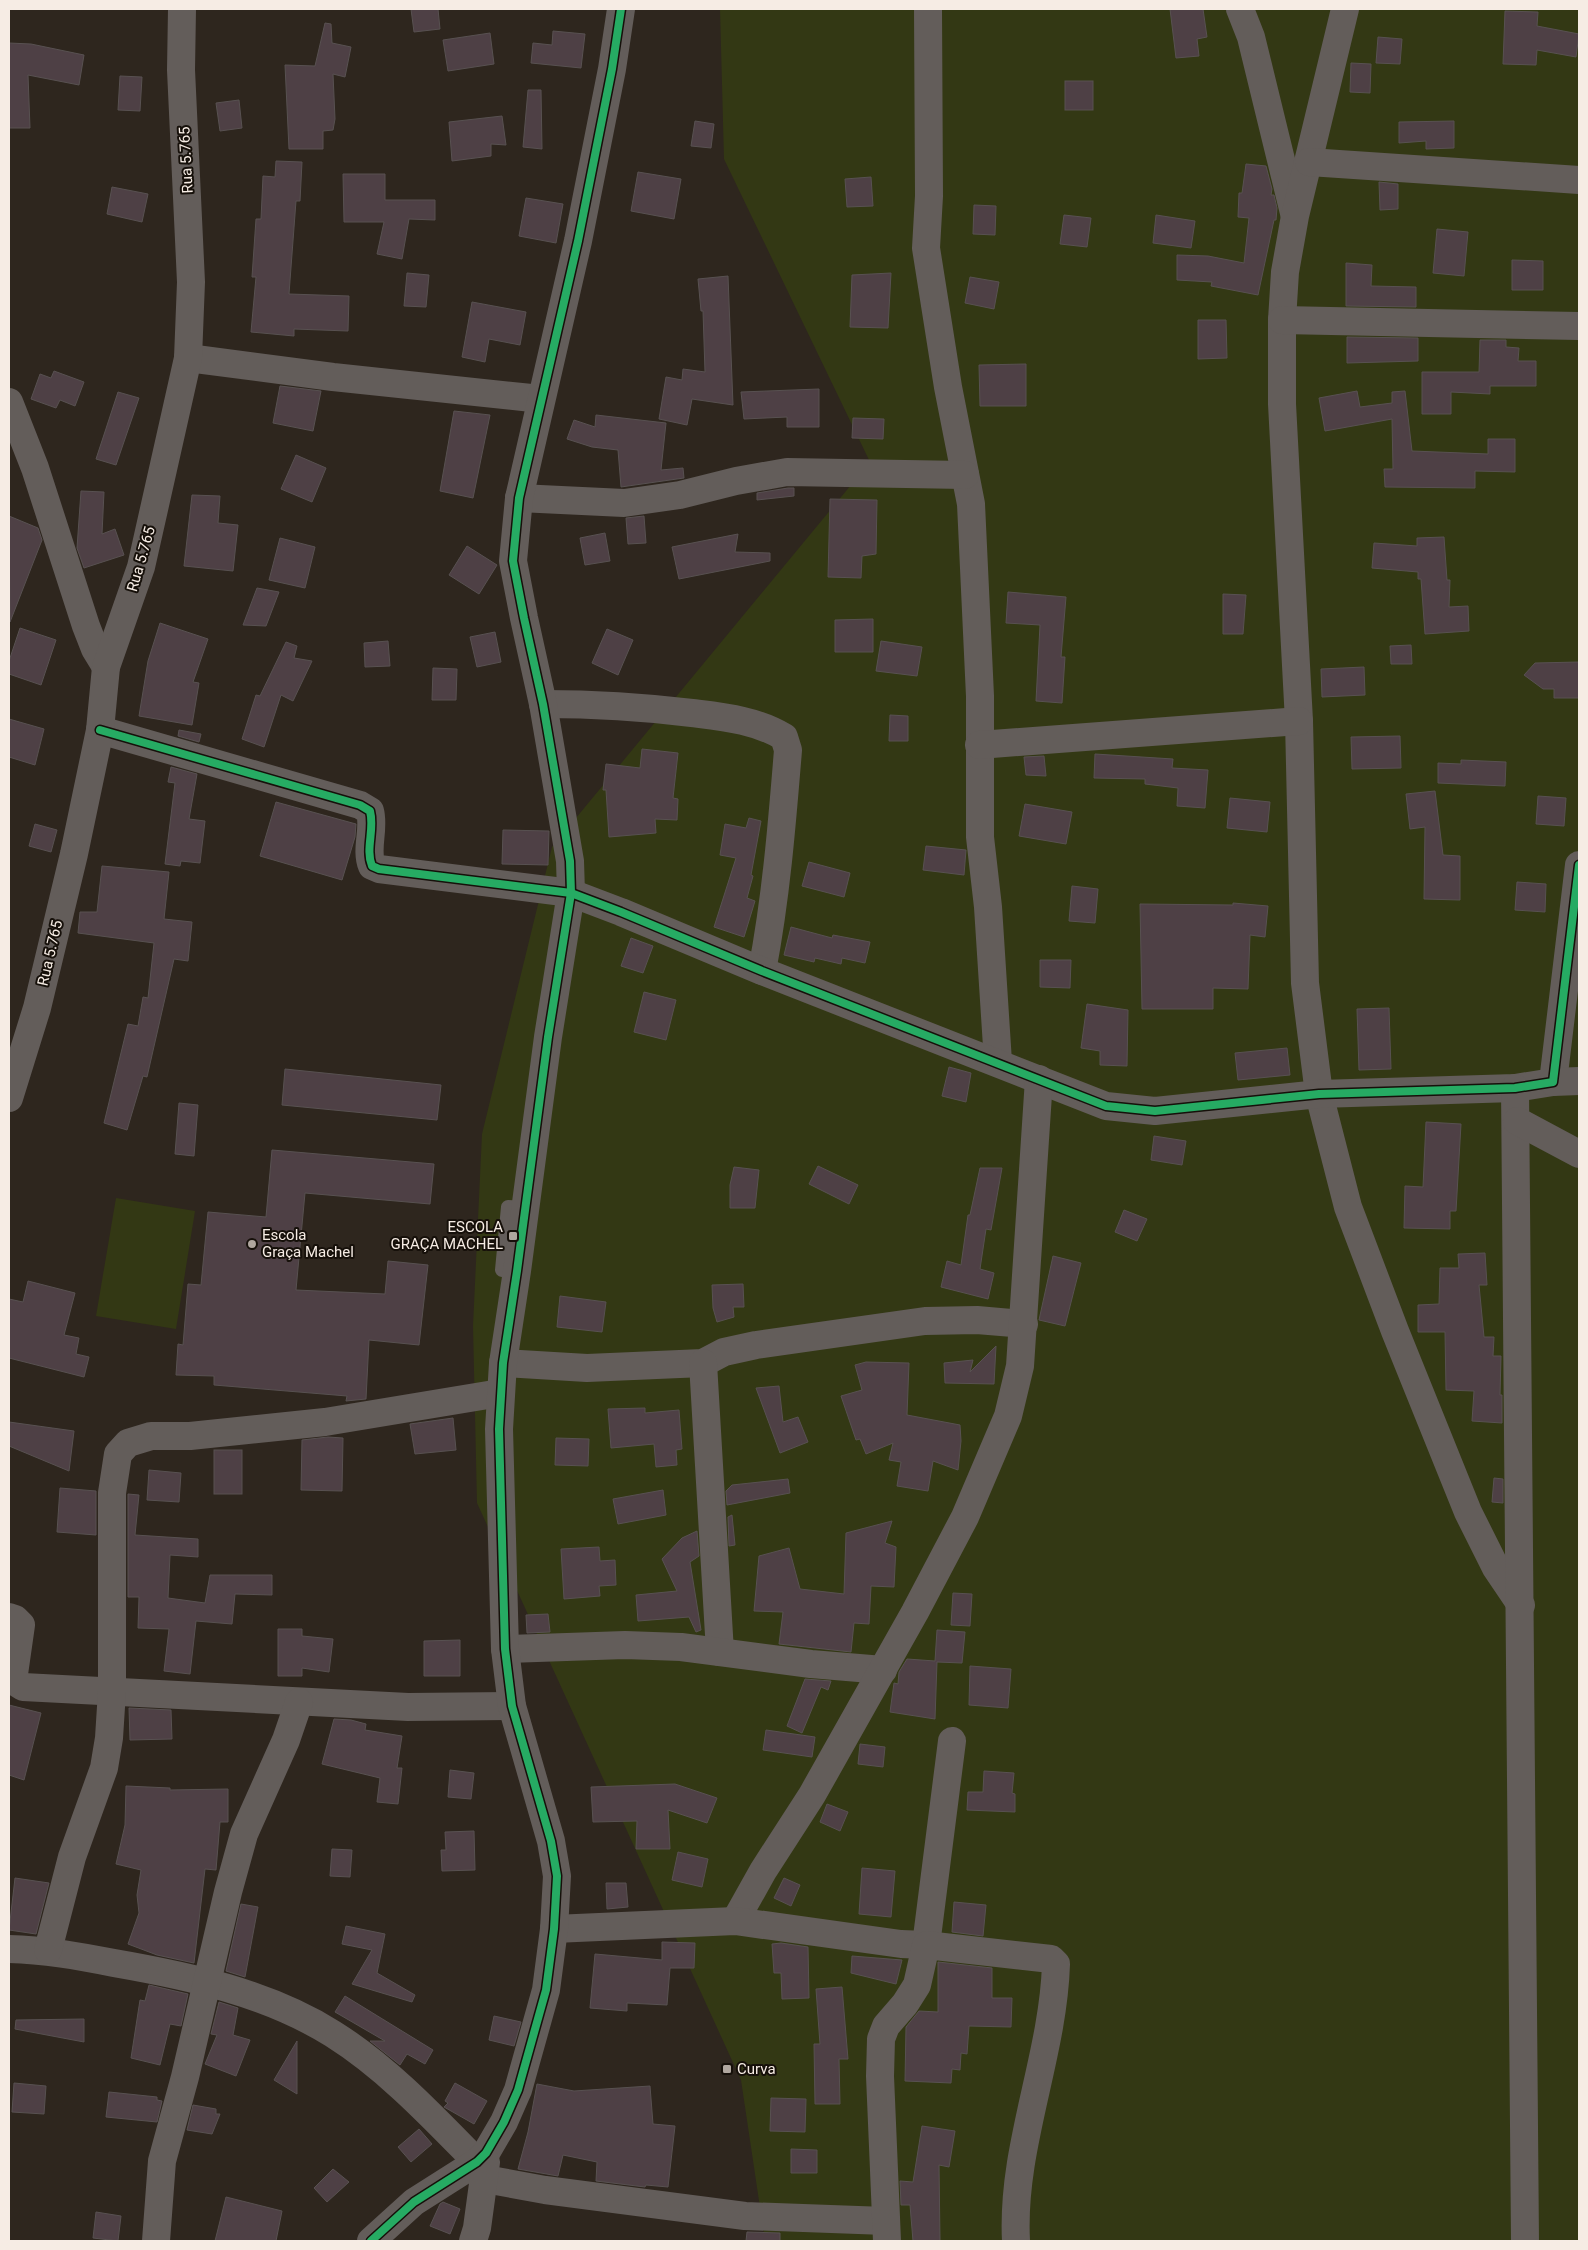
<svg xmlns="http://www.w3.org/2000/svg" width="1588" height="2250" font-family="Roboto,sans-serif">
	<rect width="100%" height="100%" fill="#2e261e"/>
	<g fill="#333814">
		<path d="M720,9H1579V2241H765L741,2080L477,1503L473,1326L482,1134L552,847L870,462L724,159Z"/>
		<path d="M116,1198L195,1211L176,1329L96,1316Z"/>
	</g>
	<g fill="#4e4045" stroke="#585151">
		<path d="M411,9H438L440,29L414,32Z"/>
		<path d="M1170,9H1203L1207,37L1197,39L1199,56L1176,58Z"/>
		<path d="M1505,11L1538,12L1537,26L1579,34L1576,57L1537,50L1536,65L1503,64Z"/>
		<path d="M325,23L331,24L332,43L351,47L345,77L333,74L335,119L333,130L323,131V149H289L285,65L315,66Z"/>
		<path d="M553,31L585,34L581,68L531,63L533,43L552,45Z"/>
		<path d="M490,33L494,64L448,71L443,40Z"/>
		<path d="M1378,37L1402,39L1400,64L1376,63Z"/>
		<path d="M9,43L31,44L84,55L79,85L28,75L30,128H9Z"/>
		<path d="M1351,63L1371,64L1370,93L1350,92Z"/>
		<path d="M120,76L142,77L140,111L118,110Z"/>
		<rect x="1065" y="81" width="28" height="29"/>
		<path d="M528,90H541L542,149L523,147Z"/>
		<path d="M239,100L242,128L220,131L216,103Z"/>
		<path d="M502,116L506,145L491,144V156L452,161L449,122Z"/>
		<path d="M695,121L714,124L711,148L691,146Z"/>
		<path d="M1454,121V148L1426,149V141L1399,143V122Z"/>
		<path d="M276,161L302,162L300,201H296L289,294L349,296L348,331L294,329V336L251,332L256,277H252L256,219H261L263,176L275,177Z"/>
		<path d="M1246,164L1266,166L1272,189L1271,195H1274L1277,208L1276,220H1274L1258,295L1211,286L1212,282L1177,280V255L1208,256L1244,263L1249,218L1238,217L1239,193H1242Z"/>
		<path d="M638,172L681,179L674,219L631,211Z"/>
		<path d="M343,174H385V200H435V220L409,219L402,259L377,254L384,222H344Z"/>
		<path d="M871,177L873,206L847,207L845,179Z"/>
		<path d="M1379,182L1398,184V209L1380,210Z"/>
		<path d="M112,187L148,194L142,222L107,214Z"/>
		<path d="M526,198L563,204L556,243L519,236Z"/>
		<path d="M974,205L996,206L995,235L973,234Z"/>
		<path d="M1064,215L1091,218L1087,247L1060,244Z"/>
		<path d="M1156,215L1195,221L1191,248L1153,243Z"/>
		<path d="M1437,229L1468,232L1464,276L1433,273Z"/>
		<path d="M1512,260L1543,261V290H1512Z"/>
		<path d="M1346,263L1372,265L1371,286L1416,287V307L1346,306Z"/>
		<path d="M407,273L429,275L426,307L404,306Z"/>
		<path d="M891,273L888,328L850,327L852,275Z"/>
		<path d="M728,276L733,405L692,399L687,425L659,419L666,377L682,380L683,369L705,372L703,311H701L698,279Z"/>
		<path d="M970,277L999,282L994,309L965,303Z"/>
		<path d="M472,302L526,312L520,345L489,339L485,362L462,357Z"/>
		<path d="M1198,320H1226L1227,358L1198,359Z"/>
		<path d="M1347,337L1418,338V361L1347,363Z"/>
		<path d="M1480,340H1506V347L1519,348L1518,361H1536V386H1490V394L1451,392V414H1422V372H1479Z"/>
		<path d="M1026,364V406H980L979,365Z"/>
		<path d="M54,371L84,382L75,406L60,400L56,408L31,399L40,374L51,378Z"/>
		<path d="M280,386L321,391L313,431L273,423Z"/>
		<path d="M819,389V427H787V417L744,419L741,392Z"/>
		<path d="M1357,391L1360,407L1392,403V392L1405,391L1412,451L1488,454V439H1515V472L1475,471V488L1385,487L1384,469H1393L1392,419L1325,431L1319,398Z"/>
		<path d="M118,392L139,398L116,465L96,459Z"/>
		<path d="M454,411L490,415L473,498L440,491Z"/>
		<path d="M596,415L666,423L661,470L683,468L684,478L621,487L618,450L592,447L567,439L574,420L595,427Z"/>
		<path d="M853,418L884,419L883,439L852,438Z"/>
		<path d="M296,455L326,468L312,502L281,489Z"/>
		<path d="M788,488H794V496L757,500V493Z"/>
		<path d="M81,491L104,492L102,534L115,529L124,555L84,568L77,548Z"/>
		<path d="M192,495L220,496L218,523L238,525L233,571L184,566Z"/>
		<path d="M830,499L877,500L876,554L862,556L861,578L828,577Z"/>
		<path d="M9,516L38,528L42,540L10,622Z"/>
		<path d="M644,516L646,543L628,544L626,518Z"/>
		<path d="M605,533L610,561L585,565L580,538Z"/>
		<path d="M738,534L735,552L770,553V561L679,579L672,547Z"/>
		<path d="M1444,537L1447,580H1450L1449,607L1468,606L1469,631L1425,634L1421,579H1418V572L1372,568L1374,543L1417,546V538Z"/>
		<path d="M280,538L315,547L305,588L269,580Z"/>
		<path d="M467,546L497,565L479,594L449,575Z"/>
		<path d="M257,588L279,592L266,626L243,625Z"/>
		<path d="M1008,592L1066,597L1061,657H1065L1062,703L1036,701L1040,625L1006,623Z"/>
		<path d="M1223,594L1246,595L1243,634H1223Z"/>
		<path d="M873,619V652H835V620Z"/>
		<path d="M160,623L208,639L193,682L199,683L192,725L139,716L148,661Z"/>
		<path d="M20,628L56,640L41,685L9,674V661Z"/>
		<path d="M607,629L633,640L618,675L592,663Z"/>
		<path d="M495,632L501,662L477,667L470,637Z"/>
		<path d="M388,641L390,666L365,667L364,643Z"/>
		<path d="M881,641L922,647L917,676L876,671Z"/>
		<path d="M286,642L297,646L294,658L312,661L293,701L281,695L264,747L242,739L256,695L260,696Z"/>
		<path d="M1411,645L1412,664H1391L1390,646Z"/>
		<path d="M1579,662V698H1554V689H1543L1524,675L1535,663Z"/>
		<path d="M1364,667L1365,695L1322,697L1321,669Z"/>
		<path d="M433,668L457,669L456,700H432Z"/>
		<path d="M890,715L908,716V741H889Z"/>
		<path d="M9,719L44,729L35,765L9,757Z"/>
		<path d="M179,730L201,734L199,742L178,736Z"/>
		<path d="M1400,736L1401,768L1352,769L1351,737Z"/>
		<path d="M642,749L678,753L673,798L678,799L677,820L655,819L656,833L609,837L606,790H603L606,764L640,768Z"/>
		<path d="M1095,754L1173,759L1172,768L1208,770L1205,808L1177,806L1178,788L1145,784V779L1094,778Z"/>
		<path d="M1044,756L1046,776L1026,775L1024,757Z"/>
		<path d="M1461,760L1506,762L1505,786L1438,783V763L1461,764Z"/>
		<path d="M171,767L197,774L189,819L205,821L200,863L181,861L180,866L165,864L175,783L168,782Z"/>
		<path d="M1435,791L1443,855L1460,856V900L1424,899L1425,827L1410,829L1406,794Z"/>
		<path d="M1538,796L1566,798L1564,826L1536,824Z"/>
		<path d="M1230,798L1270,802L1267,832L1227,828Z"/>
		<path d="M276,802L356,824L355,837L342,880L260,856Z"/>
		<path d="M1025,804L1072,812L1066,844L1019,836Z"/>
		<path d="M749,818L761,821L751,875L753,876L747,898L755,901L744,937L714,927L736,858L720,855L725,824L746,828Z"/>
		<path d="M35,824L57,830L51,852L29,846Z"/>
		<path d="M503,830L549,831L548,865L502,864Z"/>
		<path d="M926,846L966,850L964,875L923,870Z"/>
		<path d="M809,862L850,873L844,897L802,886Z"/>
		<path d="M102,866L169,872L164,919L192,922L188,961L174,959L147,1077L143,1076L127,1130L104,1123L128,1024L138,1026L143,997L148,998L154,943L78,933L80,912H97Z"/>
		<path d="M1517,882L1546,884L1545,912L1515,910Z"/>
		<path d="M1072,886L1098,889L1095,923L1069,921Z"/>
		<path d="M1233,903L1268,906L1265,937L1250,935L1248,989L1213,988V1009H1142L1140,904L1233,905Z"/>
		<path d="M791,927L832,938L833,935L870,942L865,963L842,958L841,964L815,958L814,962L784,955Z"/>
		<path d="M631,938L653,946L643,973L621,966Z"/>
		<path d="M1040,960H1071L1070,988L1040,987Z"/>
		<path d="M644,992L676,1000L666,1040L634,1032Z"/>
		<path d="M1087,1004L1128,1010L1127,1066L1100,1065V1051L1081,1048Z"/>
		<path d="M1389,1008L1391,1069L1359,1070L1357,1009Z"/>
		<path d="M1287,1048L1290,1075L1238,1080L1235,1053Z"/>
		<path d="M949,1067L971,1073L966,1102L942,1096Z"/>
		<path d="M285,1069L441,1085L437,1120L282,1105Z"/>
		<path d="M179,1103L198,1105L194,1156L175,1154Z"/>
		<path d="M1426,1122L1461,1124L1456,1211H1450V1229L1404,1228L1405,1186L1423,1187Z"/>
		<path d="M1154,1136L1186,1141L1182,1165L1151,1160Z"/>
		<path d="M272,1150L434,1164L430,1204L305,1193L296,1290L385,1294L388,1261L428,1265L419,1345L369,1340L366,1399L346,1401L347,1396L214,1385V1376L176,1375L178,1344L183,1345L188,1284L201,1285L208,1212L266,1217Z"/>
		<path d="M818,1166L858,1185L849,1204L809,1184Z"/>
		<path d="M734,1167L759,1170L755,1208H730V1185Z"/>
		<path d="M980,1168H1002L991,1230L986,1229L980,1269L994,1273L988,1299L941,1287L947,1261L961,1265L968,1215H970Z"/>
		<path d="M1124,1210L1147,1219L1137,1241L1115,1232Z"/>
		<path d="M1485,1253L1487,1285H1479L1484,1337H1494L1493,1356H1501L1500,1395H1502V1423L1472,1421L1474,1391L1446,1390L1445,1332H1418V1305L1439,1304L1440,1268H1459L1458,1254Z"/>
		<path d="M1053,1256L1081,1263L1065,1326L1039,1320Z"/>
		<path d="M28,1281L75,1293L64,1335L79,1338L76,1354L89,1357L84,1377L9,1358V1299L23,1302Z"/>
		<path d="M743,1284L744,1307H733L734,1317L717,1322L713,1308L712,1285Z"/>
		<path d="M560,1296L606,1302L602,1332L557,1327Z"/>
		<path d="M996,1346L994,1384L945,1383L944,1363L973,1360L970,1372Z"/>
		<path d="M866,1362L909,1363L907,1415L960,1425L961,1441L958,1470L933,1461L928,1491L897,1486L901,1462L889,1460L893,1443L866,1454L860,1439L856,1440L841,1396L862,1390L855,1365Z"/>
		<path d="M779,1386L783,1422L798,1417L808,1442L780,1453L756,1388Z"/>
		<path d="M645,1408V1413L679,1410L682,1449L676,1450L677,1465L656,1467L654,1444L611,1448L608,1409Z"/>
		<path d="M453,1418L456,1450L415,1454L410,1424Z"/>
		<path d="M9,1422L74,1431L69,1471L9,1446Z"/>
		<path d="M328,1437L343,1438L342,1491L301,1490L302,1440Z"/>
		<path d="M556,1438L589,1439L588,1466L555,1465Z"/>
		<rect x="214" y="1450" width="28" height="44"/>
		<path d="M149,1470L181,1473L179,1502L147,1500Z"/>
		<path d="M1494,1478L1503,1479V1503L1492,1502Z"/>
		<path d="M788,1479L790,1493L727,1505L726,1491L732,1485Z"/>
		<path d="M60,1488L96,1491V1535L57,1532Z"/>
		<path d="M663,1490L666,1515L618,1524L613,1499Z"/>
		<path d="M128,1494L139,1495L135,1535L198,1539V1557L170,1555L168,1598L205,1603L210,1575H272V1595L235,1594L232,1624L196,1621L190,1674L164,1671L169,1629L138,1628L139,1597H128Z"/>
		<path d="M732,1515L735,1545L729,1546L728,1517Z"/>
		<path d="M892,1521L885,1543L896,1547L894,1587L871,1586L869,1624L854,1623L851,1652L779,1644L783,1612L754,1611L759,1556L789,1548L800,1589L844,1594L846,1533Z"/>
		<path d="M697,1531L699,1556L690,1562L701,1630L696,1632L689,1617L638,1621L636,1595L677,1591L662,1559L682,1538Z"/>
		<path d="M599,1547L600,1561L615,1560L616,1585L599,1586L600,1596L564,1599L561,1549Z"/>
		<path d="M953,1593L972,1594L970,1626L951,1625Z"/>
		<path d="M548,1614L550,1632L527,1633L526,1615Z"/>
		<path d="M278,1629H302V1636L333,1639L329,1672L302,1668V1676H278Z"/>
		<path d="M937,1630L965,1632L962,1663L937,1662L935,1719L890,1712L894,1683L898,1684L899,1672L907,1659L935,1661Z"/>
		<path d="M460,1640V1676H424V1641Z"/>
		<path d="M970,1666L1011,1669L1008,1708L969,1705Z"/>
		<path d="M805,1679L831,1681L828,1690L821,1687L802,1733L787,1726Z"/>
		<path d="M9,1705L41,1713L24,1780L9,1775Z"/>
		<path d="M129,1708L171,1710L172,1739L130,1740Z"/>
		<path d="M334,1719L351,1720L366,1724L365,1730L402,1736L397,1768H402L398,1804L377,1802L380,1778L322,1764Z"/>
		<path d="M766,1730L815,1737L812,1757L763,1750Z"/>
		<path d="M860,1744L885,1747L883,1767L858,1764Z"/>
		<path d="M450,1770L474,1773L471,1799L448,1797Z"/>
		<path d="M984,1771L1014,1773L1012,1793L1015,1794V1812L967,1810L968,1792H983Z"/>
		<path d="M675,1784L717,1798L707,1823L668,1810L670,1849H636L637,1821L593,1822L591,1787Z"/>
		<path d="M126,1786L170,1788V1790L228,1789V1822H220L216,1870L205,1869L194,1963L157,1955L128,1944L139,1913L137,1895L141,1870L116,1864L125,1825Z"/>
		<path d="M827,1804L848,1812L840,1831L820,1822Z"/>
		<path d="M474,1831L475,1870L442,1871L441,1850H446L445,1832Z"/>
		<path d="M332,1849L352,1850L350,1877L330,1876Z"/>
		<path d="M678,1852L708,1859L702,1887L672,1880Z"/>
		<path d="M862,1868L895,1871L891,1917L859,1914Z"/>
		<path d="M15,1878L49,1883L36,1934L9,1930Z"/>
		<path d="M784,1878L800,1885L791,1906L774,1898Z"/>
		<path d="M606,1883H626L628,1907L607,1909Z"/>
		<path d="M954,1902L986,1905L983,1936L952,1932Z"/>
		<path d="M241,1904L258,1907L245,1977L226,1971Z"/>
		<path d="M346,1926L385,1934L377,1973L415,1995L412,2002L352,1984L372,1950L342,1944Z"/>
		<path d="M662,1942L695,1943L694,1968H670L667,2005L627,2003V2011L590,2008L595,1954L662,1960Z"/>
		<path d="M781,1943L808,1947L809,1998L782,1999L781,1973H774L772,1944Z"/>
		<path d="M852,1956L902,1960L896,1984L851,1973Z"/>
		<path d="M938,1962L992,1968V1998H1012L1011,2027L969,2026L967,2054L961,2053L960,2070L952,2069L951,2083L905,2081L906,2027L919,2011L938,2012Z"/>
		<path d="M149,1985L188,1994L181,2026L170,2024L160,2065L131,2058L140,2000L145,2001Z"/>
		<path d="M842,1987L848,2059H839L840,2104H815L814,2044H820L816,1989Z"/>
		<path d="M345,1996L433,2050L425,2064L407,2054L400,2065L370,2041H385L335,2012Z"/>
		<path d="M219,2002L238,2008L233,2035L250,2040L236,2076L205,2064L217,2035L211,2034Z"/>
		<path d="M494,2016L521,2022L514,2046L489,2040Z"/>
		<path d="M84,2019V2042L15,2029L16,2020Z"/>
		<path d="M297,2041V2094L274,2080Z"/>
		<path d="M14,2083L46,2086L44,2114L12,2112Z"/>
		<path d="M455,2083L487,2101L474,2124L444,2107L448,2103L445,2101Z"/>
		<path d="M537,2084L574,2091L650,2086L653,2124L675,2126L668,2187L646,2185L645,2187L596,2181L597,2162L563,2155L558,2176L518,2169L528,2132Z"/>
		<path d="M109,2092L157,2097V2100L162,2101L157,2122L106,2117Z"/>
		<path d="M771,2098L806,2099L805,2132L770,2131Z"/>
		<path d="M193,2105L216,2109V2114H220L212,2134L187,2130Z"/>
		<path d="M922,2126L955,2131L949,2167L939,2165L940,2241H913L910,2205H901L900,2181L913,2182Z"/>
		<path d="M419,2129L432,2144L411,2162L398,2147Z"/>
		<path d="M791,2149L817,2150V2173H791Z"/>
		<path d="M333,2169L349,2182L327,2202L314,2188Z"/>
		<path d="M226,2197L282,2211L276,2241H215Z"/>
		<path d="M443,2202L460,2209L450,2234L430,2226L440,2204Z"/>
		<path d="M96,2212L121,2216L118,2241L93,2238Z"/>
		<path d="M747,2232L780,2233V2241H746Z"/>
	</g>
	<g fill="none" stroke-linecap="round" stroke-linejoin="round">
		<path stroke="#635d5a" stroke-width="14" d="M517,1271L502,1270L508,1207L525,1208"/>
		<g stroke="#635d5a" stroke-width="28">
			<path d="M928,9L929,196L926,248L948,387L971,504L980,696V837L988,907L998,1062"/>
			<path d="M1240,9L1251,37L1294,213"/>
			<path d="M1345,9L1295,216L1285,272L1282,320V404L1299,721L1305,983L1319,1094L1348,1207L1395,1331L1468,1512L1496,1568L1521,1605"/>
			<path d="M1309,162L1579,180"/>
			<path d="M1282,320L1579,326"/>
			<path d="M188,358L333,377L541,399"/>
			<path d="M9,402L35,468L86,626L95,649L106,667"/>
			<path d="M519,498L624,503L680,495L736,481L787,472L965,475"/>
			<path d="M543,704C593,704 643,707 692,713C724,717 756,720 784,737L788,750C782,824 776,898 762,971"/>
			<path d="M100,730L360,805L370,811C375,829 365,849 372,866L379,869L571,893L621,912L762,971L1106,1106L1155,1111L1319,1094L1515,1088L1553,1082L1579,865"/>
			<path d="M979,745L1299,721"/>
			<path d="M1553,1082L1579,1081"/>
			<path d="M1515,1088L1525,2241"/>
			<path d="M9,1098L37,1008L74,854L100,730L106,667L141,567L188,358L191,282L181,70L182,9"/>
			<path d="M1517,1121L1579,1154"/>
			<path d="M503,1363L587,1368L703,1363L724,1352L756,1345L925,1321L977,1320L1024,1324"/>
			<path d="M703,1363L720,1652"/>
			<path d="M9,1617L15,1619L21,1625L14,1674L15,1682L23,1687L408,1707L512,1706"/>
			<path d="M505,1649L625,1645L681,1647L811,1664L883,1670"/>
			<path d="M735,1921L763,1871L812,1795L915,1612L965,1517L1008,1416L1020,1366L1039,1079"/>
			<path d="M554,1929L735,1921L901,1944L926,1945L952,1741"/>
			<path d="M9,1949C45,1950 78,1956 114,1963C189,1976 268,1993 333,2034C387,2068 432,2116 477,2162"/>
			<path d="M48,1950L72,1857L104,1768L109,1738L112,1691V1493L118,1454L128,1443L151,1436H190L325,1422L500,1393"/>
			<path d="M485,2179L545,2190L745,2216L886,2221"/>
			<path d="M156,2241L162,2161L185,2077L228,1892L244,1834L286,1740L299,1702"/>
			<path d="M371,2241L414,2202L477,2162L486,2153L504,2122L518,2090L546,1990L554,1929L557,1876L551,1841L512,1706L505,1649L499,1429L503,1363L517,1271L548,1037L571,893L570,861L543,704L524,618L513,561L519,498L578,241L612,69L621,9"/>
			<path d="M473,2241L477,2228L486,2162"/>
			<path d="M887,2241L880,2076L881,2039L886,2026L905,2004L917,1985L926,1945L1051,1959L1056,1964C1053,2058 1011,2147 1016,2241"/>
		</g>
		<g stroke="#16100a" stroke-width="11">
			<g id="cycleway">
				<path d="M100,730L360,805L370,811C375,829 365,849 372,866L379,869L571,893L621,912L762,971L1106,1106L1155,1111L1319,1094L1515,1088L1553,1082L1579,865"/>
				<path d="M371,2241L414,2202L477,2162L486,2153L504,2122L518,2090L546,1990L554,1929L557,1876L551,1841L512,1706L505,1649L499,1429L503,1363L517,1271L548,1037L571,893L570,861L543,704L524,618L513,561L519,498L578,241L612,69L621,9"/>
			</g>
		</g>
		<use href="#cycleway" stroke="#26ab63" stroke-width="8"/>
	</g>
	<g fill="#b0a79f" stroke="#16100a" stroke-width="2">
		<rect x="508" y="1231" width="10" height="10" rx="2.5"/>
		<circle cx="252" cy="1244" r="5"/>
		<rect x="722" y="2064" width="10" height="10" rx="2.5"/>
	</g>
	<g text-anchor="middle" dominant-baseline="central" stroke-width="4" stroke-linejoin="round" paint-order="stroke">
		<g font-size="15" fill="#f6ece4" stroke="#16100a">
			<text transform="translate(186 160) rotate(-93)">Rua 5.765</text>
			<text transform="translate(141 559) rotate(-74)">Rua 5.765</text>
			<text transform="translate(50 953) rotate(-77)">Rua 5.765</text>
		</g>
		<g font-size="15" fill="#f6ece4" stroke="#16100a" text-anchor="start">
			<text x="503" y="1227" text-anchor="end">ESCOLA<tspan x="503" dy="17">GRAÇA MACHEL</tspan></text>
			<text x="262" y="1235">Escola<tspan x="262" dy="17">Graça Machel</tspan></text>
			<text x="737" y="2069">Curva</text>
		</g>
	</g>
	<rect width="1588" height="2250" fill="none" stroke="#f6ece4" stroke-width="20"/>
</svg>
